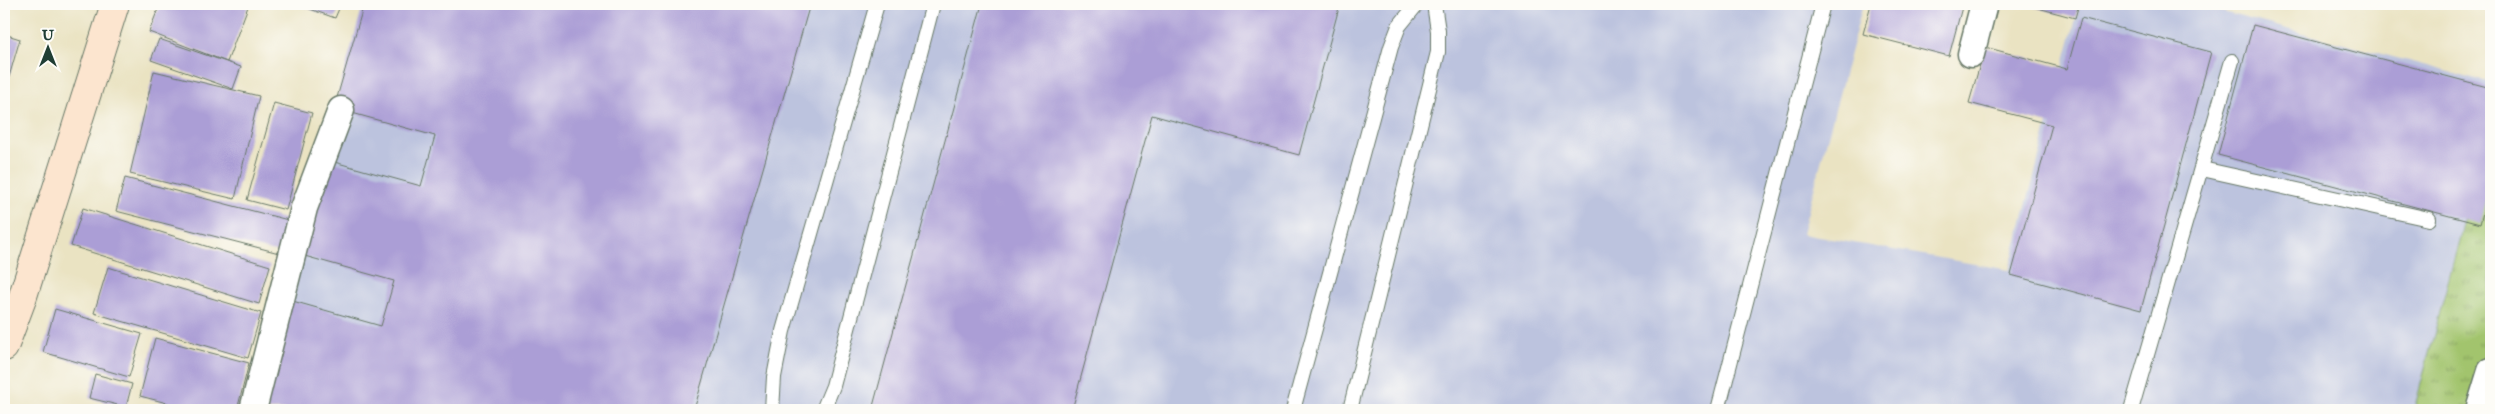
<svg xmlns="http://www.w3.org/2000/svg" width="2495" height="414" font-family="'IM FELL English',serif">
	<defs>
		<pattern id="grass-tufts" width="24" height="20" patternUnits="userSpaceOnUse" patternTransform="scale(1.25)"><rect width="24" height="20" fill="#a2c46d"/><path d="M3 7l-1-3M5 7V3M7 7l1-3M15 17l-1-3M17 17v-4M19 17l1-3" fill="none" stroke="#83a05a"/></pattern>
	</defs>
	<rect width="100%" height="100%" fill="#fdfcf7"/>
	<filter id="ink" filterUnits="userSpaceOnUse"><feTurbulence type="fractalNoise" baseFrequency=".02" numOctaves="2"/><feDisplacementMap in="SourceGraphic" scale="10" xChannelSelector="R" yChannelSelector="G"/><feConvolveMatrix kernelMatrix="1 2 1 2 8 2 1 2 1" color-interpolation-filters="sRGB"/></filter>
	<filter id="wash" filterUnits="userSpaceOnUse"><feTurbulence type="fractalNoise" baseFrequency=".0096" numOctaves="4" result="noise"/><feDisplacementMap in="SourceGraphic" scale="20" xChannelSelector="R" yChannelSelector="G"/><feGaussianBlur stdDeviation="1.12" result="paint"/><feColorMatrix in="noise" values="0 0 0 0 0 0 0 0 0 0 0 0 0 0 0 0 0 1.4 0 .05"/><feComposite in="paint" operator="in"/></filter>
	<g filter="url(#wash)">
		<rect width="100%" height="100%" fill="#eae3c2"/>
		<path fill="#bcc3de" d="M363,4H1863L1802,234L2009,270L2080,4H2193L2491,83V410H252Z"/>
		<path fill="url(#grass-tufts)" stroke="#608050" d="M2491,120V410H2414Z"/>
		<g id="blocks">
			<g fill="#ab9ed6">
				<path d="M160,4H249L227,62L149,32Z"/>
				<path d="M296,4H341L335,18Z"/>
				<path d="M364,4H810L694,410H258L289,300L381,326L394,281L301,255L327,160L421,186L435,136L334,108Z"/>
				<path d="M982,4H1340L1299,155L1152,115L1072,410H872Z"/>
				<path d="M1871,4H1948L1962,7L1949,56L1863,34Z"/>
				<path d="M2023,4H2079L2075,18Z"/>
				<path d="M2081,18L2211,52L2141,310L2011,275L2052,125L1969,103L1985,47L2067,69Z"/>
				<path d="M2253,25L2491,88V183L2480,224L2218,155Z"/>
				<path d="M4,34L20,39L4,94Z"/>
				<path d="M159,39L241,67L233,89L151,60Z"/>
				<path d="M154,71L259,96L235,199L130,174Z"/>
				<path d="M274,103L312,113L286,210L247,200Z"/>
				<path d="M125,178L292,221L283,254L116,211Z"/>
				<path d="M83,208L270,266L259,304L71,246Z"/>
				<path d="M108,267L261,313L248,358L94,313Z"/>
				<path d="M55,309L142,334L129,377L43,352Z"/>
				<path d="M155,338L249,363L237,410H194L140,396Z"/>
				<path d="M95,374L132,384L126,407L89,398Z"/>
			</g>
		</g>
	</g>
	<g filter="url(#ink)">
		<use href="#blocks" fill-opacity="0" stroke="#676" stroke-width="1"/>
		<g fill="none" stroke-linecap="round" stroke-linejoin="round">
			<g stroke="#676" stroke-width="16">
				<g id="service">
					<path d="M2202,169L2429,219"/>
					<path d="M772,410L774,377L783,331L877,4"/>
					<path d="M823,410L833,386L933,4"/>
					<path d="M1293,410L1391,47L1399,26L1417,4"/>
					<path d="M1350,410L1438,52V31L1434,4"/>
					<path d="M1718,410L1823,4"/>
					<path d="M2131,410L2232,61"/>
				</g>
			</g>
			<g stroke="#676" stroke-width="29">
				<g id="minor">
					<path d="M1971,54L1984,4"/>
					<path d="M253,410L304,208L341,110"/>
					<path d="M2479,410L2491,371"/>
				</g>
			</g>
			<g stroke="#676" stroke-width="30">
				<path id="secondary" d="M4,347L22,299L115,4"/>
			</g>
			<use href="#service" stroke="#fff" stroke-width="14"/>
			<use href="#minor" stroke="#fff" stroke-width="26"/>
			<use href="#secondary" stroke="#fce5cf" stroke-width="28"/>
		</g>
	</g>
	<rect width="2495" height="414" fill="none" stroke="#fdfcf7" stroke-width="20"/>
	<g transform="translate(48 48)" stroke="#fdfcf7" stroke-width="4" paint-order="stroke">
	<path d="M0-4L9 19L0 12L-9 19Z" fill="#1f3d34"/>
	<text y="-8" font-size="14" font-weight="bold" text-anchor="middle" fill="#1f3d34">U</text>
	</g>
</svg>
